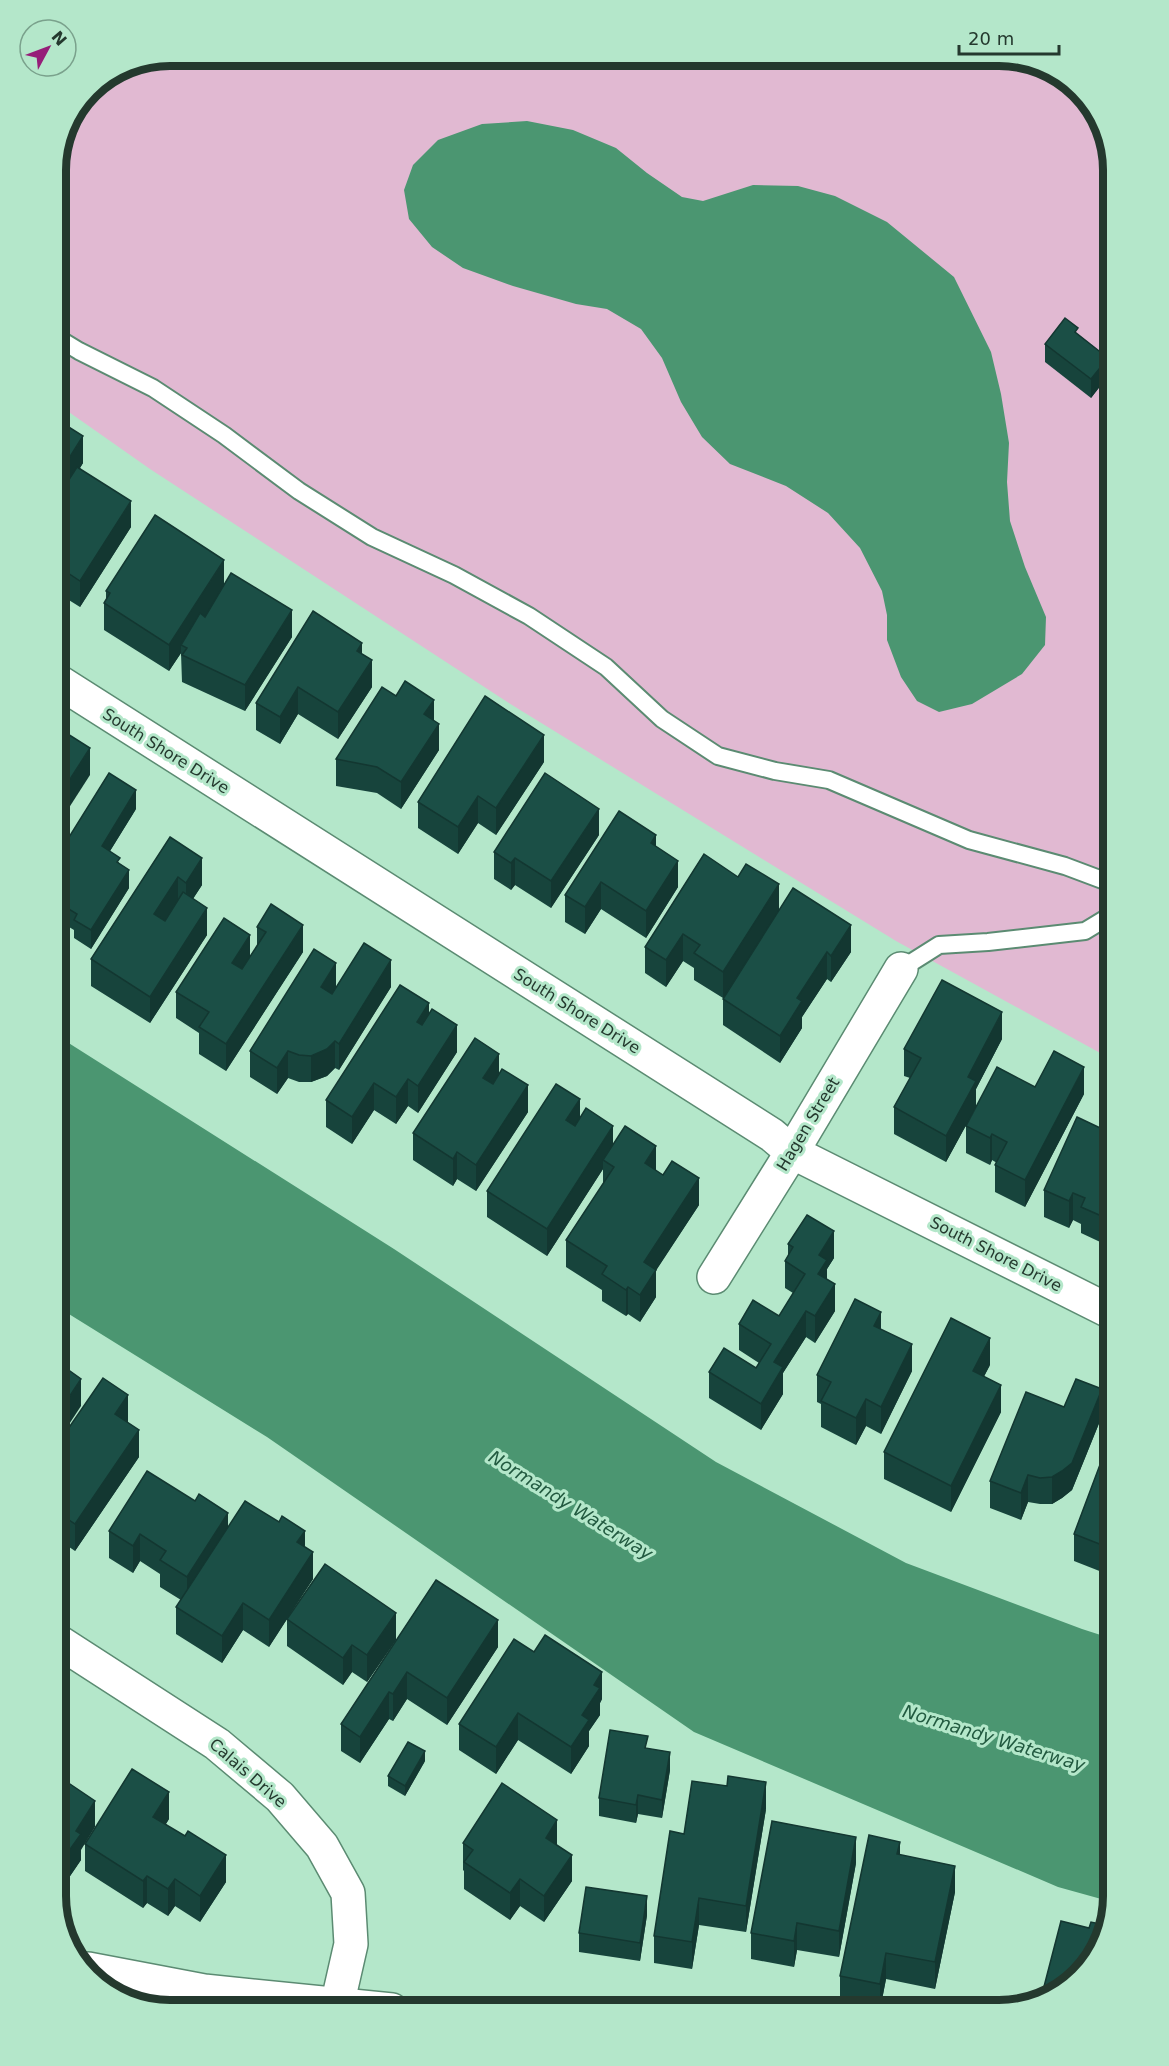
<svg xmlns="http://www.w3.org/2000/svg" width="1169" height="2066" font-family="'DejaVu Sans',sans-serif">
	<rect width="100%" height="100%" fill="#b4e7ca"/>
	<path fill="#e1b9d2" d="M170,56H1007L1063,75L1105,126L1113,170V1060L896,941L512,705L150,469L56,403V163L89,89L126,64Z"/>
	<g fill="#4b9671">
		<path d="M527,121L573,130L616,148L647,173L682,197L703,201L753,185L798,186L835,196L887,222L954,277L991,352L1001,394L1009,443L1007,482L1010,521L1025,567L1046,617L1045,645L1022,674L972,704L939,712L917,701L901,677L887,640V615L882,591L860,548L828,513L786,486L730,464L702,437L681,402L662,358L641,329L607,309L576,304L513,286L463,268L432,247L409,219L404,190L413,165L438,140L482,124Z"/>
		<path d="M56,1035L394,1249L716,1462L906,1563L1082,1629L1113,1639V1897L1112,1902L1058,1887L694,1732L267,1437L56,1306Z"/>
	</g>
	<g fill="none" stroke-linecap="round" stroke-linejoin="round">
		<g stroke="#5b8b72" stroke-width="20">
			<g id="lane">
				<path d="M56,337L79,351L153,388L224,435L299,491L372,537L454,575L529,616L606,667L662,719L718,756L775,771L829,780L969,840L1065,866L1113,884"/>
				<path d="M901,969L939,945L988,942L1085,931L1113,914"/>
			</g>
		</g>
		<g stroke="#5b8b72" stroke-width="36">
			<g id="street">
				<path d="M56,680L772,1135L792,1152L1113,1313"/>
				<path d="M714,1277L792,1152L901,969"/>
				<path d="M56,1640L217,1744L280,1797L322,1846L348,1893L351,1944L336,2010"/>
				<path d="M88,1969L204,1991L392,2010"/>
			</g>
		</g>
		<use href="#lane" stroke="#fff" stroke-width="16"/>
		<use href="#street" stroke="#fff" stroke-width="33"/>
	</g>
	<g fill="#17443c">
		<path d="M1078,335L1108,376L1091,398L1045,362V344Z"/>
		<path d="M56,419L83,463L80,468L131,527L80,607L56,592Z"/>
		<path d="M224,585L292,637L245,711L182,682L181,653L169,671L104,630V603L106,600V591Z"/>
		<path d="M362,654L372,687L338,739L298,714L280,744L256,730V703Z"/>
		<path d="M434,721L439,750L401,809L377,793L336,786V759Z"/>
		<path d="M544,762L496,835L478,823L458,854L418,828V802Z"/>
		<path d="M136,809L110,851L120,864L129,888L91,949L74,938V930L64,924L56,858Z"/>
		<path d="M599,835L551,908L515,885L511,890L494,879V852Z"/>
		<path d="M170,837L202,885L193,899L207,935L150,1023L91,986V959Z"/>
		<path d="M656,846L678,887L646,938L601,909L585,934L565,922V895Z"/>
		<path d="M704,854L779,910L851,952L831,982L827,979L802,1017V1028L780,1063L723,1025V998L694,980V968L683,961L666,987L645,973V947Z"/>
		<path d="M257,927L303,952L226,1071L199,1054V1033L176,1018V992L250,956L257,946Z"/>
		<path d="M336,987H391L339,1070L335,1068L327,1076L311,1082H299L288,1078L277,1094L250,1077V1051Z"/>
		<path d="M429,1013L457,1052L418,1113L408,1106L396,1124L374,1110L352,1144L326,1127V1100Z"/>
		<path d="M1002,1039L976,1089V1107L946,1162L894,1134V1107L910,1078L904,1076V1049Z"/>
		<path d="M499,1074L528,1112L476,1191L457,1179L453,1186L413,1160V1133Z"/>
		<path d="M1035,1087L1084,1094L1025,1207L995,1192V1165L997,1163L992,1160L990,1165L966,1153V1126Z"/>
		<path d="M580,1119L613,1144L656,1171L699,1205L656,1270V1297L640,1322L628,1314L626,1316L602,1301V1290L566,1267V1240L603,1184V1169L547,1256L487,1217V1191Z"/>
		<path d="M1113,1134V1248L1081,1233V1224L1073,1220L1069,1228L1044,1217V1190Z"/>
		<path d="M788,1244L834,1258L827,1269V1279L835,1311L815,1343L806,1337L783,1373V1394L761,1430L709,1398V1372L756,1368L759,1363L739,1350V1324L779,1316L793,1293L785,1288V1261L788,1256Z"/>
		<path d="M881,1329L912,1371L881,1434L866,1426L856,1445L821,1427V1404L817,1402V1375Z"/>
		<path d="M990,1365L984,1376L1001,1412L951,1512L884,1479V1452Z"/>
		<path d="M1064,1407L1102,1416L1072,1490L1062,1498L1052,1504H1040L1028,1502L1021,1520L990,1508V1481Z"/>
		<path d="M128,1422L139,1457L75,1551L56,1538V1444L57,1445Z"/>
		<path d="M1113,1430V1541L1102,1572L1074,1561V1534Z"/>
		<path d="M228,1527L305,1547L313,1579L290,1614L396,1640L367,1682L352,1672L343,1685L287,1646V1619L269,1647L243,1630L222,1663L176,1634V1607L181,1600L160,1587V1574L140,1561L133,1573L109,1558V1531Z"/>
		<path d="M436,1580L498,1647L447,1725L407,1699L393,1721L389,1719L360,1763L341,1751V1724Z"/>
		<path d="M602,1699L600,1703V1715L589,1731V1746L571,1774L518,1740L496,1774L459,1750V1724Z"/>
		<path d="M648,1748L670,1770L662,1818L638,1814L636,1823L599,1816V1798Z"/>
		<path d="M425,1761L405,1796L388,1786V1776Z"/>
		<path d="M56,1789L81,1850V1860L66,1882L56,1875Z"/>
		<path d="M766,1809L746,1932L699,1925L692,1969L654,1963V1936Z"/>
		<path d="M169,1819L166,1824L226,1882L200,1922L175,1906L168,1916L147,1903L143,1908L85,1871V1844Z"/>
		<path d="M463,1843L557,1845L572,1881L544,1922L520,1906L510,1920L464,1889V1871L463,1870Z"/>
		<path d="M900,1855L955,1892L935,1989L886,1979L880,2010L840,2003V1976Z"/>
		<path d="M856,1863L839,1957L797,1950L794,1967L751,1959V1933Z"/>
		<path d="M647,1915L640,1961L579,1952V1933Z"/>
	</g>
	<g fill="#133731">
		<path d="M1108,358V376L1091,398V379Z"/>
		<path d="M83,436V463L56,506V479Z"/>
		<path d="M131,501V527L80,607V581Z"/>
		<path d="M224,560V587L185,647L181,645V653L169,671V645Z"/>
		<path d="M292,610V637L245,711V685Z"/>
		<path d="M362,643V670L357,651Z"/>
		<path d="M372,660V687L338,739V712Z"/>
		<path d="M298,687V714L280,744V717Z"/>
		<path d="M434,700V727L424,714Z"/>
		<path d="M439,724V750L401,809V782Z"/>
		<path d="M544,735V762L496,835V808Z"/>
		<path d="M90,748V775L56,828V801Z"/>
		<path d="M136,790V809L102,864V846Z"/>
		<path d="M478,796V823L458,854V827Z"/>
		<path d="M599,809V835L551,908V881Z"/>
		<path d="M656,835V862L651,843Z"/>
		<path d="M202,858V885L186,909V883Z"/>
		<path d="M515,858V885L511,890V863Z"/>
		<path d="M678,861V887L646,938V911Z"/>
		<path d="M129,870V888L91,949V930Z"/>
		<path d="M178,877V904L154,941V914Z"/>
		<path d="M601,882V909L585,934V907Z"/>
		<path d="M779,884V911L723,998V972Z"/>
		<path d="M64,906V924L56,938V919Z"/>
		<path d="M207,908V935L150,1023V997Z"/>
		<path d="M303,925V952L226,1071V1044Z"/>
		<path d="M851,925V952L831,982V956Z"/>
		<path d="M683,934V961L666,987V960Z"/>
		<path d="M250,935V962L232,990V963Z"/>
		<path d="M827,952V979L802,1017V1028L780,1063V1036L797,998Z"/>
		<path d="M391,960V987L339,1070V1044Z"/>
		<path d="M336,963V990L321,1013V987Z"/>
		<path d="M429,1003V1030L417,1022Z"/>
		<path d="M1002,1012V1039L976,1089V1107L946,1162V1136L968,1077Z"/>
		<path d="M457,1025V1052L418,1113V1086Z"/>
		<path d="M335,1041V1068L327,1076L311,1082V1056Z"/>
		<path d="M288,1051V1078L277,1094V1068Z"/>
		<path d="M499,1054V1081L483,1105V1078Z"/>
		<path d="M1084,1067V1094L1025,1207V1180Z"/>
		<path d="M408,1079V1106L396,1124V1097Z"/>
		<path d="M374,1083V1110L352,1144V1117Z"/>
		<path d="M528,1085V1112L476,1191V1165Z"/>
		<path d="M580,1099V1126L566,1147V1120Z"/>
		<path d="M613,1126V1152L603,1160V1169L547,1256V1229Z"/>
		<path d="M992,1134V1160L990,1165V1138Z"/>
		<path d="M656,1146V1173L645,1163Z"/>
		<path d="M457,1152V1179L453,1186V1159Z"/>
		<path d="M699,1178V1205L644,1289V1262Z"/>
		<path d="M1073,1193V1220L1069,1228V1201Z"/>
		<path d="M834,1231V1258L827,1269V1287L818,1301L819,1255Z"/>
		<path d="M656,1270V1297L640,1322V1295Z"/>
		<path d="M835,1284V1311L815,1343V1316Z"/>
		<path d="M628,1287V1314L626,1316V1290Z"/>
		<path d="M806,1311V1337L783,1373V1394L761,1430V1404L774,1362Z"/>
		<path d="M881,1312V1338L874,1326Z"/>
		<path d="M990,1338V1365L973,1398V1371Z"/>
		<path d="M912,1344V1371L881,1434V1407Z"/>
		<path d="M81,1379V1406L56,1444V1417Z"/>
		<path d="M1001,1385V1412L951,1512V1486Z"/>
		<path d="M1102,1389V1416L1072,1490L1062,1498L1052,1504V1477Z"/>
		<path d="M128,1395V1422L115,1441V1414Z"/>
		<path d="M866,1399V1426L856,1445V1418Z"/>
		<path d="M139,1430V1457L75,1551V1524Z"/>
		<path d="M1028,1475V1502L1021,1520V1493Z"/>
		<path d="M228,1513V1539L187,1604V1577Z"/>
		<path d="M1113,1515V1541L1102,1572V1545Z"/>
		<path d="M305,1531V1557L297,1542Z"/>
		<path d="M140,1534V1561L133,1573V1546Z"/>
		<path d="M313,1552V1579L269,1647V1620Z"/>
		<path d="M243,1603V1630L222,1663V1636Z"/>
		<path d="M396,1613V1640L367,1682V1655Z"/>
		<path d="M498,1620V1647L447,1725V1698Z"/>
		<path d="M352,1645V1672L343,1685V1658Z"/>
		<path d="M407,1672V1699L393,1721V1694Z"/>
		<path d="M602,1672V1699L600,1703V1715L589,1731V1746L571,1774V1747L582,1715L594,1685Z"/>
		<path d="M389,1692V1719L360,1763V1737Z"/>
		<path d="M518,1713V1740L496,1774V1747Z"/>
		<path d="M425,1751V1761L405,1796V1786Z"/>
		<path d="M670,1752V1770L662,1818V1800Z"/>
		<path d="M766,1782V1809L746,1932V1906Z"/>
		<path d="M169,1792V1819L153,1843V1817Z"/>
		<path d="M638,1795V1814L636,1823V1805Z"/>
		<path d="M95,1801V1827L81,1850V1860L66,1882V1855L76,1831Z"/>
		<path d="M557,1820V1846L546,1838Z"/>
		<path d="M856,1837V1863L839,1957V1931Z"/>
		<path d="M900,1842V1869L897,1854Z"/>
		<path d="M226,1855V1882L200,1922V1896Z"/>
		<path d="M572,1855V1881L544,1922V1896Z"/>
		<path d="M955,1866V1892L935,1989V1962Z"/>
		<path d="M147,1876V1903L143,1908V1881Z"/>
		<path d="M175,1879V1906L168,1916V1889Z"/>
		<path d="M520,1879V1906L510,1920V1893Z"/>
		<path d="M647,1896V1915L640,1961V1943Z"/>
		<path d="M699,1898V1925L692,1969V1942Z"/>
		<path d="M797,1923V1950L794,1967V1941Z"/>
		<path d="M886,1953V1979L880,2010V1984Z"/>
	</g>
	<g fill="#1b4f46" stroke="#133731" stroke-width="1.5">
		<path d="M1065,318L1078,328L1075,332L1108,358L1091,379L1045,344Z"/>
		<path d="M56,419L83,436L56,479Z"/>
		<path d="M77,467L131,501L80,581L56,565V500Z"/>
		<path d="M155,515L224,560L169,645L104,603L110,593L106,591Z"/>
		<path d="M231,573L292,610L245,685L182,655L187,648L181,645L200,613L205,617Z"/>
		<path d="M313,611L362,643L357,651L372,660L338,712L298,687L280,717L256,703Z"/>
		<path d="M405,681L434,700L424,714L439,724L401,782L377,767L336,759L382,687L396,696Z"/>
		<path d="M485,696L544,735L496,808L478,796L458,827L418,802Z"/>
		<path d="M63,731L90,748L56,801V742Z"/>
		<path d="M109,773L136,790L102,846L120,858L117,862L129,870L91,930L74,920L77,914L64,906L56,919V858Z"/>
		<path d="M545,773L599,809L551,881L515,858L511,863L494,852Z"/>
		<path d="M619,811L656,835L651,843L678,861L646,911L601,882L585,907L565,895Z"/>
		<path d="M170,837L202,858L186,883L178,877L154,914L165,921L183,892L207,908L150,997L91,959Z"/>
		<path d="M704,854L738,877L746,864L779,884L723,972L694,953L700,945L683,934L666,960L645,947Z"/>
		<path d="M793,888L851,925L831,956L827,952L797,998L802,1001L780,1036L723,999Z"/>
		<path d="M271,904L303,925L226,1044L199,1027L209,1012L176,992L224,918L250,935L232,963L242,969L266,932L257,927Z"/>
		<path d="M364,943L391,960L339,1044L335,1041L327,1049L311,1056L299,1055L288,1051L277,1068L250,1051L314,949L336,963L321,987L332,994Z"/>
		<path d="M942,980L1002,1012L968,1077L976,1081L946,1136L894,1107L921,1058L904,1049Z"/>
		<path d="M400,985L429,1003L417,1022L422,1025L432,1009L457,1025L418,1086L408,1079L396,1097L374,1083L352,1117L326,1100Z"/>
		<path d="M475,1038L499,1054L483,1078L493,1084L502,1069L528,1085L476,1165L457,1152L453,1159L413,1133Z"/>
		<path d="M1054,1051L1084,1067L1025,1180L995,1165L1007,1142L992,1134L990,1138L966,1126L997,1067L1035,1087Z"/>
		<path d="M556,1084L580,1099L566,1120L575,1126L586,1108L613,1126L547,1229L487,1191Z"/>
		<path d="M1077,1117L1113,1134V1221L1081,1207L1085,1198L1073,1193L1069,1201L1044,1190Z"/>
		<path d="M625,1126L656,1146L645,1163L663,1175L672,1161L699,1178L644,1262L656,1270L640,1295L628,1287L626,1290L602,1274L607,1266L566,1240L614,1167L603,1160Z"/>
		<path d="M807,1215L834,1231L819,1255L827,1260L818,1274L835,1284L815,1316L806,1311L774,1362L783,1367L761,1404L709,1372L724,1348L756,1368L771,1344L739,1324L753,1300L779,1316L805,1274L785,1261L793,1247L788,1244Z"/>
		<path d="M855,1299L881,1312L874,1326L912,1344L881,1407L866,1399L856,1418L821,1401L831,1382L817,1375Z"/>
		<path d="M951,1318L990,1338L973,1371L1001,1385L951,1486L884,1452Z"/>
		<path d="M56,1361L81,1379L56,1417Z"/>
		<path d="M103,1378L128,1395L115,1414L139,1430L75,1524L56,1511V1444L57,1445Z"/>
		<path d="M1076,1379L1102,1389L1072,1463L1062,1471L1052,1477L1040,1478L1028,1475L1021,1493L990,1481L1026,1392L1064,1407Z"/>
		<path d="M1113,1430V1515L1102,1545L1074,1534Z"/>
		<path d="M147,1471L195,1501L199,1494L228,1513L187,1577L160,1560L166,1551L140,1534L133,1546L109,1531Z"/>
		<path d="M245,1501L279,1522L282,1516L305,1531L297,1542L313,1552L269,1620L243,1603L222,1636L176,1607Z"/>
		<path d="M325,1564L396,1613L367,1655L352,1645L343,1658L287,1619Z"/>
		<path d="M436,1580L498,1620L447,1698L407,1672L393,1694L389,1692L360,1737L341,1724Z"/>
		<path d="M545,1635L602,1672L594,1685L600,1688L582,1715L589,1720L571,1747L518,1713L496,1747L459,1724L514,1639L534,1652Z"/>
		<path d="M610,1730L648,1736L645,1748L670,1752L662,1800L638,1795L636,1805L599,1798Z"/>
		<path d="M408,1742L425,1751L405,1786L388,1776Z"/>
		<path d="M132,1769L169,1792L153,1817L185,1836L188,1831L226,1855L200,1896L175,1879L168,1889L147,1876L143,1881L85,1844Z"/>
		<path d="M728,1776L766,1782L746,1906L699,1898L692,1942L654,1936L670,1831L684,1834L692,1781L727,1786Z"/>
		<path d="M67,1782L95,1801L76,1831L81,1834L66,1855L56,1848V1789L61,1792Z"/>
		<path d="M502,1783L557,1820L546,1838L572,1855L544,1896L520,1879L510,1893L464,1862L473,1850L463,1843Z"/>
		<path d="M772,1821L856,1837L839,1931L797,1923L794,1941L751,1933Z"/>
		<path d="M869,1835L900,1842L897,1854L955,1866L935,1962L886,1953L880,1984L840,1976Z"/>
		<path d="M586,1887L647,1896L640,1943L579,1933Z"/>
		<path d="M1061,1921L1089,1928L1091,1922L1105,1925L1094,1960L1043,2002H1040Z"/>
	</g>
	<g text-anchor="middle" dominant-baseline="central" stroke-width="6" stroke-linejoin="round" paint-order="stroke">
		<g font-size="16" fill="#24392e" stroke="#b4e7ca">
			<text transform="translate(166 751) rotate(32)">South Shore Drive</text>
			<text transform="translate(577 1011) rotate(32)">South Shore Drive</text>
			<text transform="translate(808 1124) rotate(-59)">Hagen Street</text>
			<text transform="translate(996 1254) rotate(27)">South Shore Drive</text>
			<text transform="translate(248 1773) rotate(41)">Calais Drive</text>
		</g>
		<g font-size="18" font-style="italic" fill="#225a40" stroke="#b4e7ca">
			<text transform="translate(571 1505) rotate(32)">Normandy Waterway</text>
			<text transform="translate(994 1738) rotate(17)">Normandy Waterway</text>
		</g>
	</g>
	<path d="M0 0H1169V2066H0ZM170 66H999A104 104 0 0 1 1103 170V1896A104 104 0 0 1 999 2000H170A104 104 0 0 1 66 1896V170A104 104 0 0 1 170 66Z" fill="#b4e7ca" fill-rule="evenodd"/>
	<path fill="none" stroke="#24392e" stroke-width="8" d="M170 66H999A104 104 0 0 1 1103 170V1896A104 104 0 0 1 999 2000H170A104 104 0 0 1 66 1896V170A104 104 0 0 1 170 66Z"/>
	<g transform="translate(48 48) rotate(49)"><circle r="28" fill="#b4e7ca" stroke="#7aa18c" stroke-width="1.5"/>
	<path d="M0-4.5L10 22L0 15L-10 22Z" fill="#961e79"/>
	<text y="-9" font-size="16" font-weight="bold" text-anchor="middle" fill="#24392e">N</text>
	</g>
	<path d="M959 45v9h100v-9" fill="none" stroke="#24392e" stroke-width="3"/>
	<text x="968" y="45" font-size="18" fill="#24392e" stroke="#b4e7ca" stroke-width="4.5" paint-order="stroke">20 m</text>
</svg>
